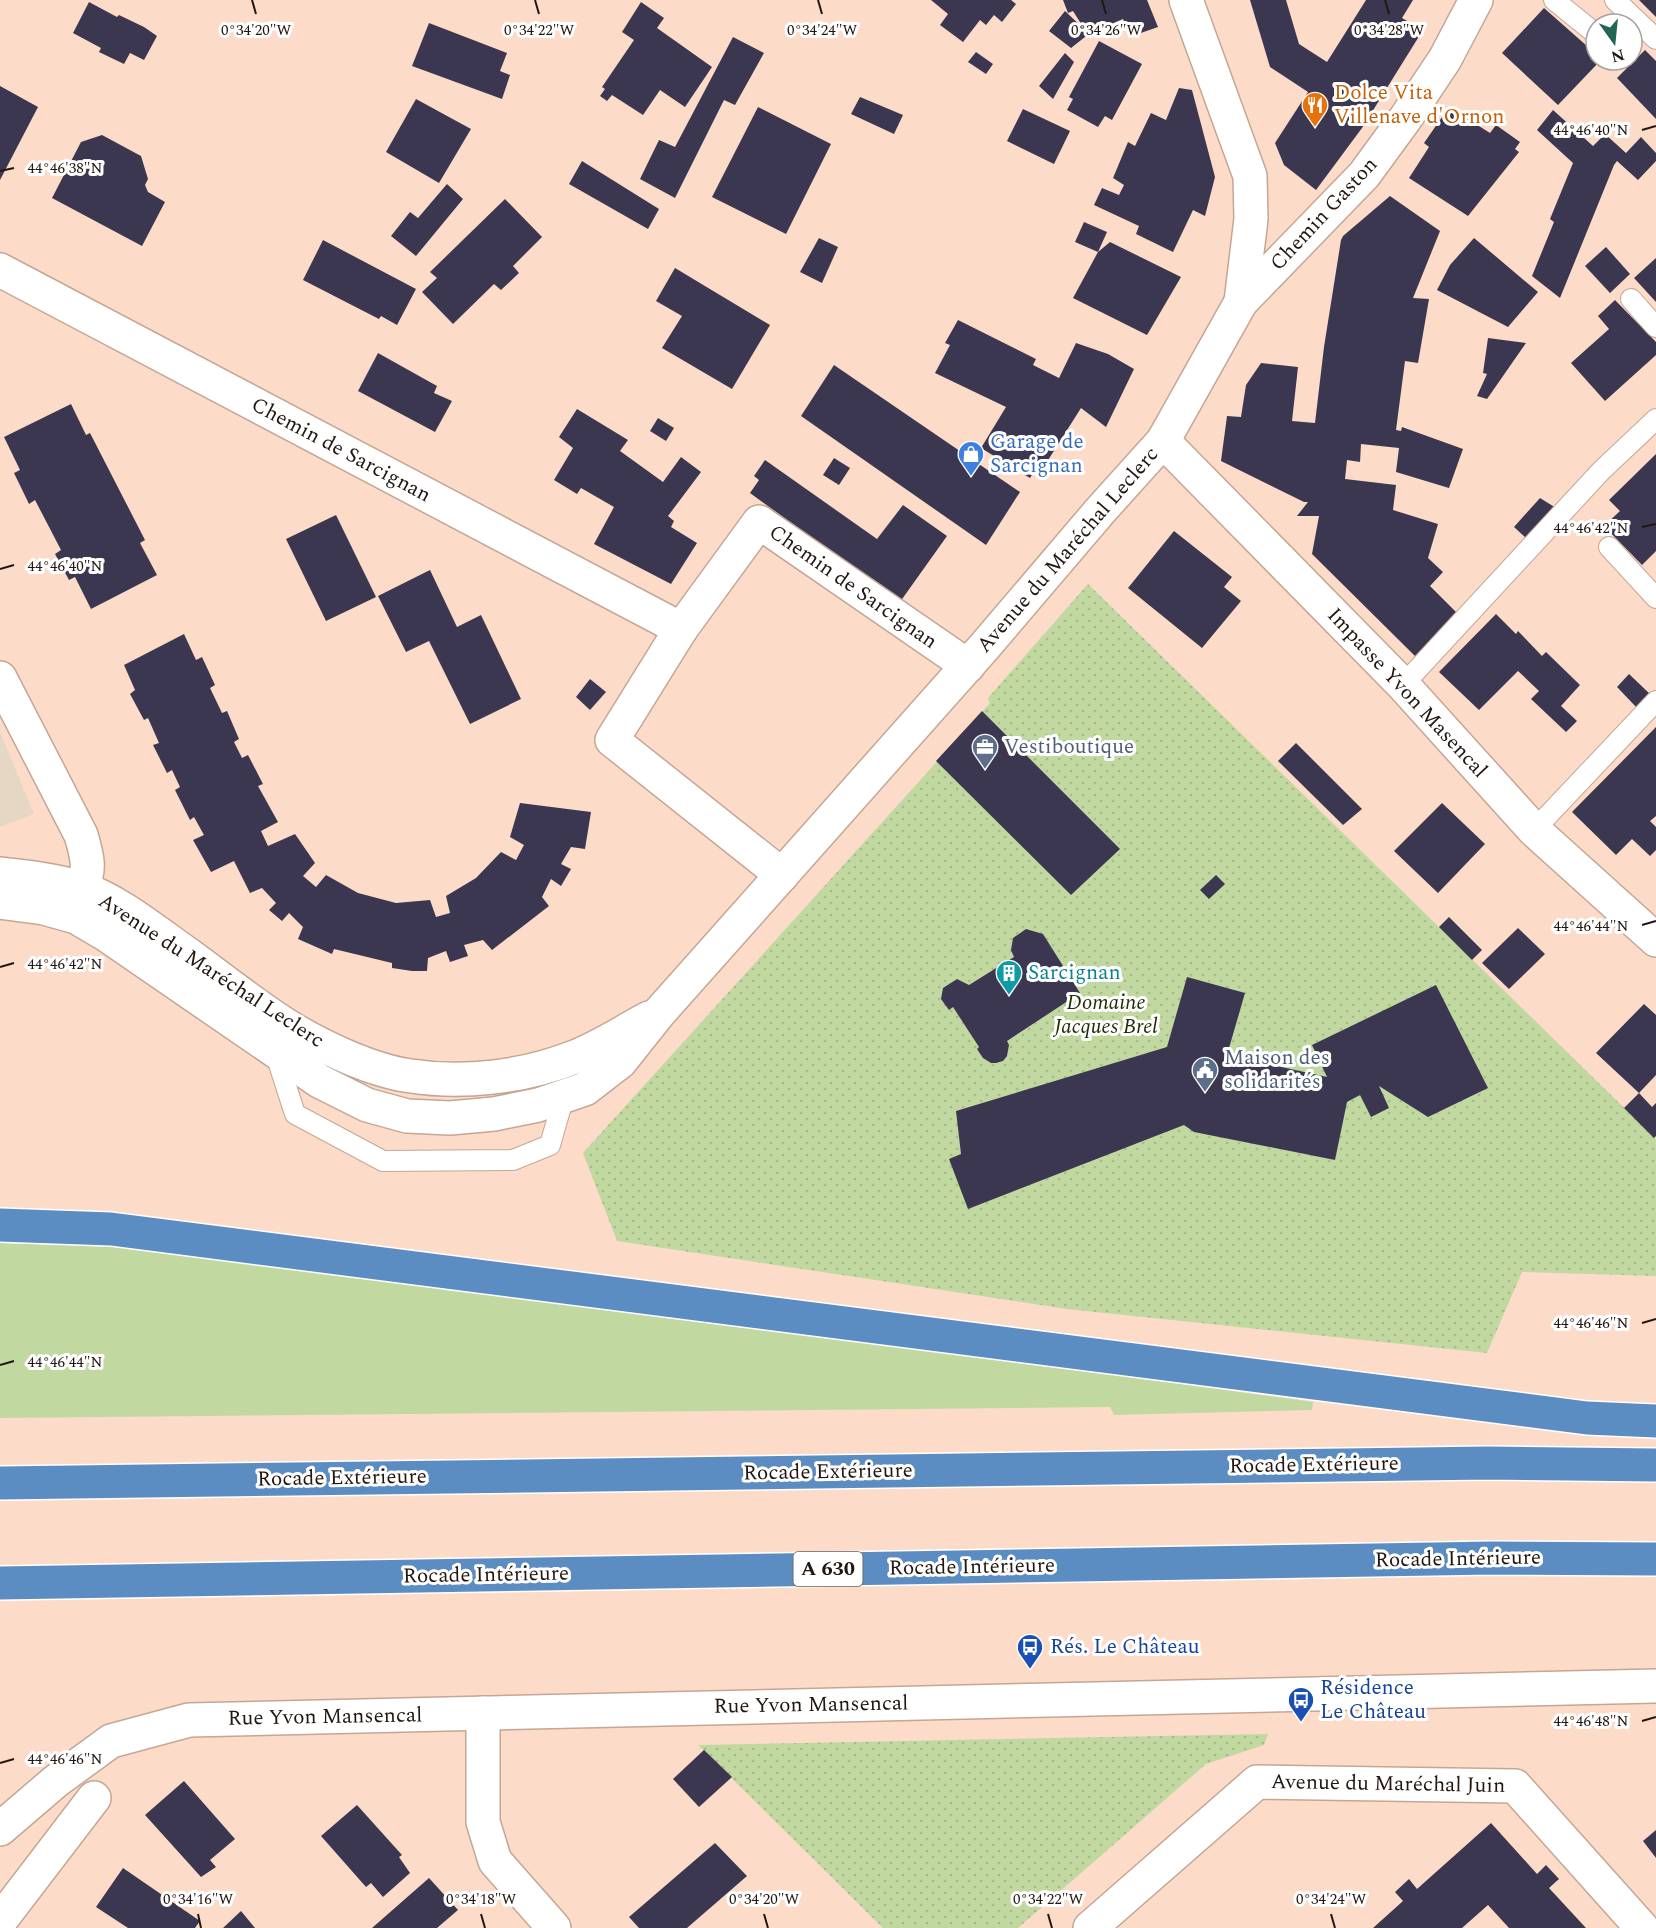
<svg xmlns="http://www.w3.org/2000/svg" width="1656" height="1928" font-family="Spectral,serif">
	<defs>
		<pattern id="park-dots" width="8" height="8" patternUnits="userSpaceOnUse" patternTransform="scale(1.5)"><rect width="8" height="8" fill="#c1d9a1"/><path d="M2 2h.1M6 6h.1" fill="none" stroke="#a6ba8a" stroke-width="1.8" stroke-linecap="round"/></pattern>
	</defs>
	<rect width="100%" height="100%" fill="#fcdcc9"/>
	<path fill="#e6d7c4" d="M0,732L34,814L0,827Z"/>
	<path fill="#c1d9a1" d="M0,1243L127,1247L685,1316L1313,1402L1312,1410L1114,1415L1110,1407L0,1418Z"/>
	<g fill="url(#park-dots)">
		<path d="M1088,584L1656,1139V1276L1522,1272L1487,1353L1067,1309L617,1241L583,1153L990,703L988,698Z"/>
		<path d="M1268,1734L1264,1745L1206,1764L1018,1928H883L698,1745Z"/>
	</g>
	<g fill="#3c3750">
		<path d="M931,0H1011L1016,4L1002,22L994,15L986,25L980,20L963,42L940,25L948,14Z"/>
		<path d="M1063,0H1147L1158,27L1135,35L1129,31L1123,19L1090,33L1071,48L1049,31L1065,11L1085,30L1073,11L1068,13Z"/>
		<path d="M1250,0H1286L1299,44L1327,62L1366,0H1413L1402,18L1423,30L1362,128L1316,190L1284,165L1275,143L1308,92L1270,67Z"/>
		<path d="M1639,0H1656V17Z"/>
		<path d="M89,2L117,17L119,15L144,27L157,36L144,60L130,53L124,64L99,52L101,48L73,33Z"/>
		<path d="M641,2L664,18L657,28L712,67L685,107L660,90L643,115L612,95L607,101L600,96L605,89L602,87L634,40L622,32Z"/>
		<path d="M1544,8L1596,54V60H1601L1558,105L1502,53Z"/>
		<path d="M429,23L507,53L500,71L510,75L502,99L412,66Z"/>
		<path d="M733,37L764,53L735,105L724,100L675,198L640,179L659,140L675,147Z"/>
		<path d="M1099,41L1142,64L1112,120L1105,116L1098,127L1067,110L1073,99L1069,97Z"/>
		<path d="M1645,50L1656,61V119L1617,78Z"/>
		<path d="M976,52L993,64L986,74L968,62Z"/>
		<path d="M1065,53L1074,62L1053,99L1039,86Z"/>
		<path d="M0,86L38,107L0,180Z"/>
		<path d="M1179,88L1192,90L1215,177L1205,216L1193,210L1173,252L1136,234L1139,226L1094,205L1102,188L1119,195L1124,185L1113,178L1128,142L1135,146L1151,113L1166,120Z"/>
		<path d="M860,97L903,115L894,134L851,114Z"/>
		<path d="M416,99L471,129L439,183L386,152Z"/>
		<path d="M758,107L831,144L786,234L712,197Z"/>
		<path d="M1449,107L1490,133L1496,125L1520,142L1515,149L1519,152L1468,216L1409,178L1429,147L1424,143Z"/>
		<path d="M1023,109L1070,131L1054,164L1007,141Z"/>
		<path d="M1553,110L1593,146L1605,134L1626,153L1641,137L1656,153V161L1638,180L1617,161L1614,165L1560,298L1532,276L1554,222L1550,219L1573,163L1537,130Z"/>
		<path d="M102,135L141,156L148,179L145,185L148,192L165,202L142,246L52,198L81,142Z"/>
		<path d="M582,161L659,209L648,229L569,184Z"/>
		<path d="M447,184L463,199L416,256L391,236L410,212L418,218Z"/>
		<path d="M1390,196L1440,231L1413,298L1429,299L1418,363L1405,361L1396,430L1401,431L1402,427L1463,449L1449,488L1396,472L1399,448L1361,444L1360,462L1347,460L1345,479L1396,485L1393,510L1438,524L1428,558L1443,572L1430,586L1457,613L1416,657L1312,554L1319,516H1297L1308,502H1304L1221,461L1227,416L1241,417L1246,385L1261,363L1298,367L1292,421L1315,423L1324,347L1341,240L1343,236Z"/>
		<path d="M505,199L542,237L513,266L519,273L501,290L494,284L453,324L422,292L437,278L430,272Z"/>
		<path d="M1084,222L1107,232L1098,252L1110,242L1181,277L1147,335L1073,298L1098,252L1075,242Z"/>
		<path d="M819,238L838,247L822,283L800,272Z"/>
		<path d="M1474,238L1538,292L1508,327L1437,290L1450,265Z"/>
		<path d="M323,240L416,289L397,325L381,316L379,319L303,280Z"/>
		<path d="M1606,247L1630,274L1610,293L1585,266Z"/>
		<path d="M1656,258V302L1634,278Z"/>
		<path d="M675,268L770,325L732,389L662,348L682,316L656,301Z"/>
		<path d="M1615,300L1656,342V355L1605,401L1571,363L1609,329L1598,316Z"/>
		<path d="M958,320L1036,359L1033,365L1059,378L1076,343L1108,354L1134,369L1106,427L1081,408L1038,476L1033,473L1030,478L981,448L1006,407L935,373L950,345L945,343Z"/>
		<path d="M1488,338L1526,343L1487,399L1477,396L1487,374L1483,373Z"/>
		<path d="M378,353L437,386L434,393L452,401L435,432L358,391Z"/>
		<path d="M834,365L1020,492L986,545L801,416Z"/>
		<path d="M71,404L86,435L90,433L145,540L140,543L157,575L91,609L75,577L69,580L55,554L61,550L35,500L29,504L14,473L20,470L4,437Z"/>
		<path d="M577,409L628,440L620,451L663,482L681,457L701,472L668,516L674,521L671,527L697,543L671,584L594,544L614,507L581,488L577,494L554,480L573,448L559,437Z"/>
		<path d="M658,418L674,428L666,441L650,431Z"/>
		<path d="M1656,454V551L1642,565L1604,526L1620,511L1609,500Z"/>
		<path d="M834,458L850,468L839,485L823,475Z"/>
		<path d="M765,460L877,539L903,505L947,536L900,602L750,493L759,480L754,476Z"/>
		<path d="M1540,498L1556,508L1527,539L1514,527Z"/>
		<path d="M336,515L376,597L326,621L286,539Z"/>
		<path d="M1174,531L1232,577L1224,587L1241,601L1202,648L1128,588Z"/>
		<path d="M430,570L457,627L481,615L521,699L470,724L429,641L406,652L378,596Z"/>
		<path d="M1496,614L1516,634L1518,631L1542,656L1546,652L1580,685L1561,706L1577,721L1566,732L1531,699L1539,691L1518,671L1479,710L1439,672Z"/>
		<path d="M184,634L196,660L202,657L215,685L210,688L222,713L227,711L239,739L234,742L242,758L248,755L263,784L258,786L278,822L261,831L268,846L295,834L315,863L303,876L316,887L326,875L358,893L396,903L430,900L436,917L450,913L446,896L476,878L501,852L516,860L524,845L510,837L520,803L591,812L585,849L571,847L561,864L571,869L561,886L551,879L542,897L549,906L492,950L483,940L464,945L468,956L450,962L446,951L428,958L427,971H412L392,968V963L334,949L332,954L298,939L303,927L289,913L282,921L269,910L276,903L262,888L250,893L234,861L211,872L193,840L204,835L194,817L190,820L175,790L180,787L172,770L167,773L153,745L159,743L148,718L144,720L130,694L135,690L124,665Z"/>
		<path d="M1629,674L1651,695L1638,709L1617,687Z"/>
		<path d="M590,679L606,692L590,710L576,697Z"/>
		<path d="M982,711L1120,849L1071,895L936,761Z"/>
		<path d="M1656,727V816L1650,821L1656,827V850L1650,856L1632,839L1616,855L1572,812Z"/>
		<path d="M1296,743L1362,809L1343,825L1278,761Z"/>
		<path d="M1442,803L1485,844L1438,893L1394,851Z"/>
		<path d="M1216,875L1225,884L1209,899L1200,890Z"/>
		<path d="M1449,917L1482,950L1472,960L1439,927Z"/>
		<path d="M1518,928L1545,954L1509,989L1482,963Z"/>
		<path d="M1026,929L1043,934L1080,993L1007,1041L1009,1045L1007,1056L1003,1061L996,1063H991L983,1058L977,1049L979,1047L953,1007L949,1010L941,999L943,988L957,979L969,985L1014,957L1011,950L1013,938Z"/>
		<path d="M1187,977L1245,993L1227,1055L1327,1077L1312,1045L1436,985L1488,1088L1428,1117L1379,1086L1389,1108L1371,1117L1360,1095L1347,1102L1335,1160L1194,1132L1184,1125L968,1209L949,1159L961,1154L956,1111L1167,1047Z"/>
		<path d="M1644,1004L1656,1015V1075L1639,1093L1596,1053Z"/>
		<path d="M1639,1093L1652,1107L1656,1103V1136L1654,1138L1624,1108Z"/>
		<path d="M704,1750L732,1777L699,1807L673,1779Z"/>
		<path d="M184,1781L235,1839L210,1860L216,1867L201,1877L145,1815Z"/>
		<path d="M357,1805L402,1855L399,1857L410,1873L383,1897L371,1883L366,1887L321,1836Z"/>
		<path d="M1491,1823L1537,1874L1546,1865L1559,1879L1549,1888L1586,1928H1509L1488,1905L1462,1928H1373L1403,1901L1395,1892L1409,1879L1417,1889Z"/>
		<path d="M1656,1830V1858L1643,1841Z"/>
		<path d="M715,1843L747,1876L687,1928H639L629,1917Z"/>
		<path d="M123,1868L200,1921L195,1928H128L96,1907Z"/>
		<path d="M429,1878L458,1910L437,1928H372Z"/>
		<path d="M241,1911L255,1928H223Z"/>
	</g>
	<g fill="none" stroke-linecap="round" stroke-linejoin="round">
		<g stroke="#c5a694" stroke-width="22">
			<g id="lane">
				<path d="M1554,0L1596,34"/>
				<path d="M1615,0L1656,39"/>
				<path d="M1631,299L1656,327"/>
				<path d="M1609,547L1656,598"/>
				<path d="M1403,685L1601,471L1656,419"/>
				<path d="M1534,830L1656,701"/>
				<path d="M275,1052L295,1114L383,1161L513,1160L550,1145L564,1096"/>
			</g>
		</g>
		<g stroke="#c5a694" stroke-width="36">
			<g id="street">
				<path d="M1186,0L1250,176L1251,219L1241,302"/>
				<path d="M0,270L681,629"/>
				<path d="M1163,441L1403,685L1534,830L1656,940"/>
				<path d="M0,678L81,835C87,856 91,868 82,888"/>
				<path d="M782,875L612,740L681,629L759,522L968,666"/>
				<path d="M483,1713V1822L495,1861L554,1928"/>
				<path d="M0,1921L94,1798"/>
				<path d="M1090,1928L1257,1782L1515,1786L1642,1928"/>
			</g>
		</g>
		<g stroke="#c5a694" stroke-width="36">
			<g id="secondary">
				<path d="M0,874C27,877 55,880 81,888C119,901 156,932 189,955C222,979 254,1005 289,1027C322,1047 372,1071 411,1076C463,1084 523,1077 572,1058C599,1048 624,1031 649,1018"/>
				<path d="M0,902L44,908L76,917L105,934L319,1081L367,1105L407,1116L450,1118L494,1114L538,1105L585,1089L620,1062L659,1013L985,646L1100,511L1163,441L1241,302L1364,175L1405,119L1445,59L1476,0"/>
				<path d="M0,1829L56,1781L111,1741L189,1720L1656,1686"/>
			</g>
		</g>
		<g stroke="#fff" stroke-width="36">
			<g id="highway">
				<path d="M0,1225L111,1229L1587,1418L1656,1421"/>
				<path d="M0,1483L1488,1463L1656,1465"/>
				<path d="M0,1583L1493,1558L1656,1559"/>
			</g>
		</g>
		<use href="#lane" stroke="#fff" stroke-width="20"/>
		<use href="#street" stroke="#fff" stroke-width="33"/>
		<use href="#secondary" stroke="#fff" stroke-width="33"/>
		<use href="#highway" stroke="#5c8dc2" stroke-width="33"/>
	</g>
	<path fill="none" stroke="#221710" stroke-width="2" d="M252,0L256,14M535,0L539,14M818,0L822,14M1102,0L1106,14M1385,0L1389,14M1642,130L1656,126M0,171L14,168M1642,527L1656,524M0,569L14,565M1642,925L1656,921M0,967L14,963M1642,1323L1656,1319M0,1365L14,1361M1642,1721L1656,1717M0,1763L14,1759M198,1914L201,1928M481,1914L485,1928M764,1914L768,1928M1048,1914L1052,1928M1331,1914L1335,1928"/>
	<defs>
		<g id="restaurant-pin" transform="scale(1.35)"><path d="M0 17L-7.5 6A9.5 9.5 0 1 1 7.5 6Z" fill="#e8710a" stroke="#fff"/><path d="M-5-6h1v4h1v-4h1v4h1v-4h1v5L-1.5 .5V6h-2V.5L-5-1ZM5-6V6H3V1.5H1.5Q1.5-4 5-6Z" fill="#fff"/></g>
		<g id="shop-pin" transform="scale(1.35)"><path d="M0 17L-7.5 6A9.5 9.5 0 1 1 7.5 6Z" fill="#3f7fe0" stroke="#fff"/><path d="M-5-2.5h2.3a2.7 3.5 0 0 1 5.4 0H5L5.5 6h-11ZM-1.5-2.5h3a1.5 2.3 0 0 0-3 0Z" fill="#fff"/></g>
		<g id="office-pin" transform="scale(1.35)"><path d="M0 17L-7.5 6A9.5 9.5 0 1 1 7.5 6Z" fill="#5c6f8a" stroke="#fff"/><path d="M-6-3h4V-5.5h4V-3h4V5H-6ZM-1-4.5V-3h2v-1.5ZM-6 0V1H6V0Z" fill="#fff"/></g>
		<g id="building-pin" transform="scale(1.35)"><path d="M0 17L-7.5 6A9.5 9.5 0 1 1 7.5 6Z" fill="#0f9aa8" stroke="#fff"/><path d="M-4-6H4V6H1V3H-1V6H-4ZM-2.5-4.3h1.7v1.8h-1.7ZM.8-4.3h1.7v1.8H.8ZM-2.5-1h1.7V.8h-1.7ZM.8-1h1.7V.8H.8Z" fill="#fff"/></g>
		<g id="civic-pin" transform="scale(1.35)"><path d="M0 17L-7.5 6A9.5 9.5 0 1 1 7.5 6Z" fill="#5c6f8a" stroke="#fff"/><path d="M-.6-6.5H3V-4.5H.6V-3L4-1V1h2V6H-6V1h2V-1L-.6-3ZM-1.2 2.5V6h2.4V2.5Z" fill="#fff"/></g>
		<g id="bus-pin" transform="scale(1.35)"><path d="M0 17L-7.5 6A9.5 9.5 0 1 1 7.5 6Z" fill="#1a4fb4" stroke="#fff"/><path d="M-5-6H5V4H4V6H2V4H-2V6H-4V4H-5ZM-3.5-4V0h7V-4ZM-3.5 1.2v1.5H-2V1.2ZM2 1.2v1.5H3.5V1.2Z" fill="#fff"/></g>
	</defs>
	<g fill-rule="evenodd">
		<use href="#restaurant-pin" x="1315" y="105"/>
		<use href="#shop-pin" x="971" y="454"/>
		<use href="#office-pin" x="985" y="747"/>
		<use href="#building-pin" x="1009" y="973"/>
		<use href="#civic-pin" x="1205" y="1070"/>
		<use href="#bus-pin" x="1030" y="1647"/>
		<use href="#bus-pin" x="1301" y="1700"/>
	</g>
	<g text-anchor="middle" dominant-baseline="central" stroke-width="6" stroke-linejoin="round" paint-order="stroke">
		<rect fill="#fff" stroke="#645d58" stroke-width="1.5" x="793.5" y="1552" width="69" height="34" rx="4.5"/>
		<g font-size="20" font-weight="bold" fill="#221710">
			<text x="828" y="1569">A 630</text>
		</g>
		<g font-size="21" fill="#c56008" stroke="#fff" text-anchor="start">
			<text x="1334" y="93">Dolce Vita<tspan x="1334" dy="24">Villenave d'Ornon</tspan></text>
		</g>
		<g font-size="21" fill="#221710" stroke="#fff">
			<text transform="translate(1324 214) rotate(-47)">Chemin Gaston</text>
			<text transform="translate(341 450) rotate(28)">Chemin de Sarcignan</text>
			<text transform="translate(1068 550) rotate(-49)">Avenue du Maréchal Leclerc</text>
			<text transform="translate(853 587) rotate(35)">Chemin de Sarcignan</text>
			<text transform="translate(1407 693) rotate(47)">Impasse Yvon Masencal</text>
			<text transform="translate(211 971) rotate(33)">Avenue du Maréchal Leclerc</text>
			<text transform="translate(1314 1465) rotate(-1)">Rocade Extérieure</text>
			<text transform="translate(828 1472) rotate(-1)">Rocade Extérieure</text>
			<text transform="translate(342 1478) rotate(-1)">Rocade Extérieure</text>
			<text transform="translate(1458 1559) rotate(-1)">Rocade Intérieure</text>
			<text transform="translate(972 1567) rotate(-1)">Rocade Intérieure</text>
			<text transform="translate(486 1575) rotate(-1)">Rocade Intérieure</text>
			<text transform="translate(811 1705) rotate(-1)">Rue Yvon Mansencal</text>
			<text transform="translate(325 1717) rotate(-1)">Rue Yvon Mansencal</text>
			<text transform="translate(1388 1784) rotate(1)">Avenue du Maréchal Juin</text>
		</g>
		<g font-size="21" fill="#366cbe" stroke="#fff" text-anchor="start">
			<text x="990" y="442">Garage de<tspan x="990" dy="24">Sarcignan</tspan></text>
		</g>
		<g font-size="21" fill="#4e5e75" stroke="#fff" text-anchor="start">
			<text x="1004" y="747">Vestiboutique</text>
			<text x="1224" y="1058">Maison des<tspan x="1224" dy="24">solidarités</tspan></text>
		</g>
		<g font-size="21" fill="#0d838f" stroke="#fff" text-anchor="start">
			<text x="1028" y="973">Sarcignan</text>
		</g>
		<g font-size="21" font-style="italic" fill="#202e04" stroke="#fff">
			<text x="1106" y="1003">Domaine<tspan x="1106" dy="24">Jacques Brel</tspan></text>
		</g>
		<g font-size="21" fill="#164399" stroke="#fff" text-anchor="start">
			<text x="1050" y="1647">Rés. Le Château</text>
			<text x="1320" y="1688">Résidence<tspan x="1320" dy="24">Le Château</tspan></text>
		</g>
	</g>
	<g font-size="15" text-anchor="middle" fill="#221710" stroke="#fff" stroke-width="6" stroke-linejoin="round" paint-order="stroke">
		<text x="256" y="35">0°34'20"W</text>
		<text x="539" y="35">0°34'22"W</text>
		<text x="822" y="35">0°34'24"W</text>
		<text x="1106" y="35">0°34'26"W</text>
		<text x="1389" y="35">0°34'28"W</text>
		<text x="1591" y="135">44°46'40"N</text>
		<text x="65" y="173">44°46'38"N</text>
		<text x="1591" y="533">44°46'42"N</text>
		<text x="65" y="571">44°46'40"N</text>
		<text x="1591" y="931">44°46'44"N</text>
		<text x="65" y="969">44°46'42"N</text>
		<text x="1591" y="1328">44°46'46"N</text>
		<text x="65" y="1367">44°46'44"N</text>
		<text x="1591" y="1726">44°46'48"N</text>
		<text x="65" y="1764">44°46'46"N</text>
		<text x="198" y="1904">0°34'16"W</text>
		<text x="481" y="1904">0°34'18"W</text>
		<text x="764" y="1904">0°34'20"W</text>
		<text x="1048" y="1904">0°34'22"W</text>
		<text x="1331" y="1904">0°34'24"W</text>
	</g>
	<g transform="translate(1614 42) rotate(165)"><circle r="28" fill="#ffffff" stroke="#a7a29f" stroke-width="1.5"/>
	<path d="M0-4.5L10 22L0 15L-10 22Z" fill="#226555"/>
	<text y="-9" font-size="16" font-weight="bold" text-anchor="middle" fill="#221710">N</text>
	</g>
</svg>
